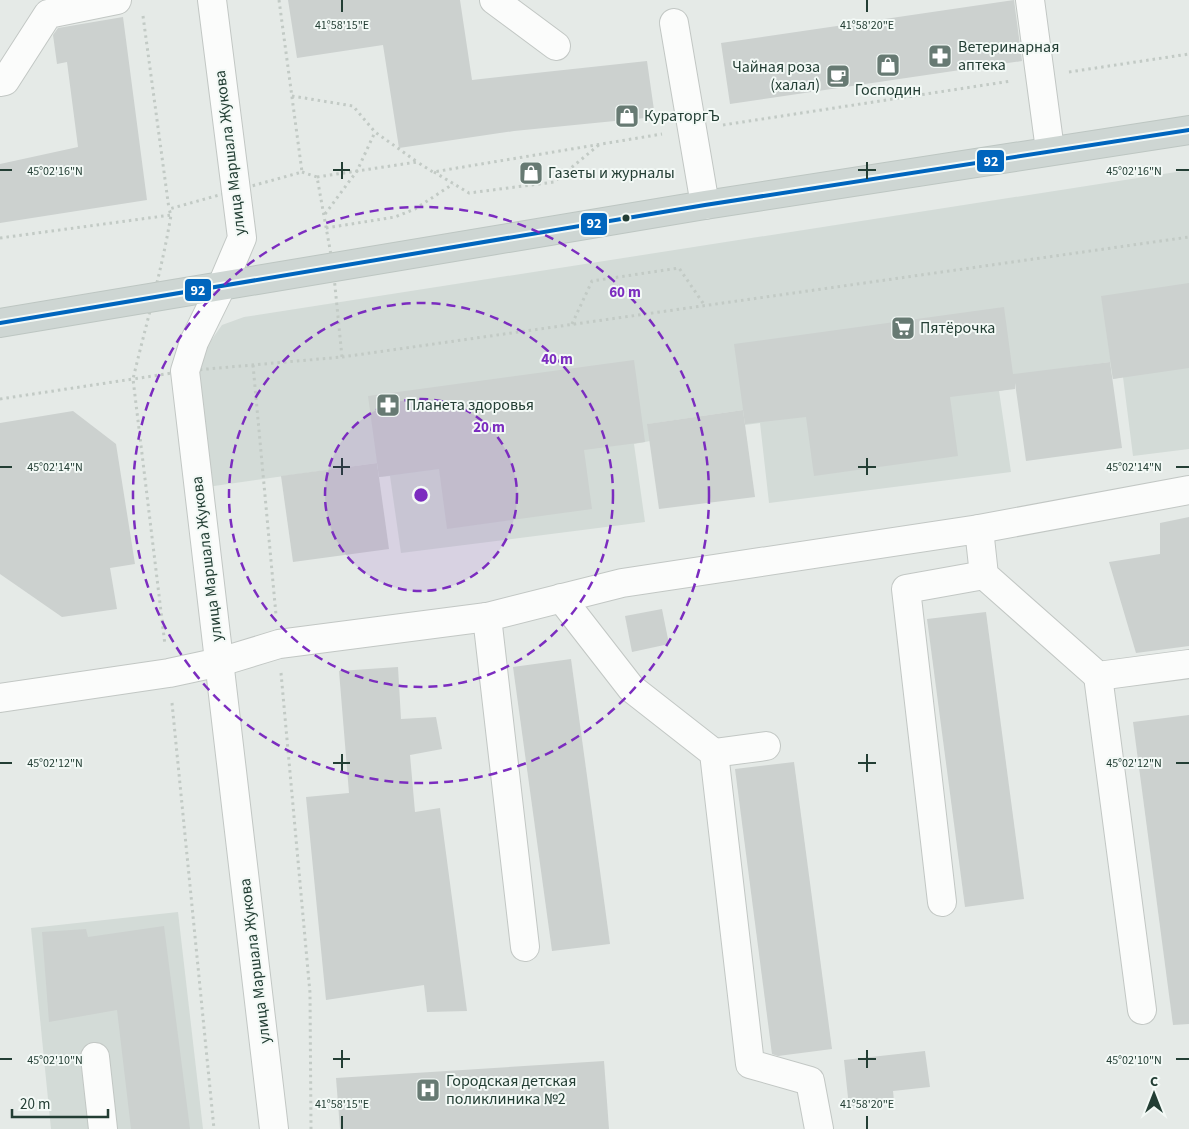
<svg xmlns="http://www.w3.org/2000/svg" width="1189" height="1129" font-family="'Source Sans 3',sans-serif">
	<rect width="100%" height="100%" fill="#e5eae7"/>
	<g fill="#d3dbd7">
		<path d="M1189,170V449L1133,456L1123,377L1113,379L1110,362L1014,375L1015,388L999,391L1011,472L769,503L760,423L745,425L743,410L648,424L650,441L634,444L645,522L401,553L390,476L379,477L377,463L207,487L196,380L207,346L222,325L244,317Z"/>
		<path d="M178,912L203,1129H51L31,928Z"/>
	</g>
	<g fill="#ccd1cf">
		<path d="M288,0H460L472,80L647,61L655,117L514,131L399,148L383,45L297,58Z"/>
		<path d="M1014,0L1022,61L730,104L721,43Z"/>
		<path d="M123,17L147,200L0,223V164L78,147L67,62L57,64L53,35L58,28Z"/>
		<path d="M1189,283V368L1113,379L1101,296Z"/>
		<path d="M1004,307L1013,374L1110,362L1122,448L1026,461L1015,383V389L950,397L958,456L814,476L806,417L745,424L734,344Z"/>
		<path d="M634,360L645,442L584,450L592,509L447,529L439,469L379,477L368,396Z"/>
		<path d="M743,410L755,497L659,509L647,424Z"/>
		<path d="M73,411L116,444L135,564L110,568L117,609L62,617L0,574V423Z"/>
		<path d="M377,463L389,549L293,562L281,476Z"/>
		<path d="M1189,517V646L1136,653L1109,562L1160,554V523Z"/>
		<path d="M662,609L669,644L632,652L625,616Z"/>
		<path d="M986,612L1024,899L965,907L927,619Z"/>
		<path d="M571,659L610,944L552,951L513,667Z"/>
		<path d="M398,667L401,719L436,717L442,749L410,755L415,812L440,808L467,1011L427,1012L424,985L326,1000L306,797L349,793L339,671Z"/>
		<path d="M1189,715V1024L1173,1025L1133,722Z"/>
		<path d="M794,762L832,1049L778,1056L772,1054L735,769Z"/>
		<path d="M164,926L190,1129H131L117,1010L49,1022L42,932L86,929L88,937Z"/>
		<path d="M925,1051L930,1087L893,1091L894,1101L849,1107L844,1060Z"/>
		<path d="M604,1061L609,1129H340L336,1078Z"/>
	</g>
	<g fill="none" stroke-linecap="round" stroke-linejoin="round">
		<g stroke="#c2c7c4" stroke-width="30">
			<g id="minor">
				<path d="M212,0L242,238L222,285L194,342L185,371L274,1129"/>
				<path d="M494,0L556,46"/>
				<path d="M1030,0L1050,150"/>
				<path d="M674,23L705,205"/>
				<path d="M0,82L5,81L48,14L117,0"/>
				<path d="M979,529L1189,490"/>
				<path d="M561,598L631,688L714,753L750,1064L810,1081L819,1129"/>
				<path d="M487,617L525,947"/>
				<path d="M1098,676L1142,1010"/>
				<path d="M0,698L169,673L220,662L279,644L487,617L622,583L979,529L984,575L1098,676L1189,664"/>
				<path d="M714,753L766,746"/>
				<path d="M942,902L906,589L984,575"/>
				<path d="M95,1057L103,1129"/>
			</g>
		</g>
		<g stroke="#bdc6c2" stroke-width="30">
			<path id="major" d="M0,323L705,205L1189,130"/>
		</g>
		<g stroke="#c2cac5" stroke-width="3" stroke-dasharray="2.5 4" stroke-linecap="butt">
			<path d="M279,0L302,172"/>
			<path d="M143,16L169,209"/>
			<path d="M1069,72L1189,54"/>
			<path d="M292,96L353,106L375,132L416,161"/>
			<path d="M723,125L1011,81"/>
			<path d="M302,172L317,177L333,266L342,357L185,371L133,379C146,324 162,270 171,215L169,209Z"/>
			<path d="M434,172L469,193L554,182L600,144"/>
			<path d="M317,177L417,162L433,172L662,134"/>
			<path d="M325,214L357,171L375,132"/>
			<path d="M326,228L395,217L415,209L453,184"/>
			<path d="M0,238L171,215"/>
			<path d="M572,324L592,281L679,268L705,306"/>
			<path d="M342,357L1189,237"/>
			<path d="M253,365L276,615"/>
			<path d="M0,399L133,379L165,645"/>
			<path d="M281,673L310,993L311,1129"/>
			<path d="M172,703L214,1129"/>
		</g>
		<use href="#minor" stroke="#fbfcfb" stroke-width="28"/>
		<use href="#major" stroke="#ced6d3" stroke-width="28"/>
		<g stroke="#f3f9f6" stroke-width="8">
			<path id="bus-1" d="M0,323L705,205L1189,130"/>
		</g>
		<use href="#bus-1" stroke="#0065bd" stroke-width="4"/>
	</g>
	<path fill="none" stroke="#233e34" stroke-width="2" d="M342,0V12M867,0V12M342,162V179M867,162V179M0,170H12M333,170H350M858,170H876M1176,170H1189M342,458V475M867,458V475M0,467H12M333,467H350M858,467H876M1176,467H1189M342,754V772M867,754V772M0,763H12M333,763H350M858,763H876M1176,763H1189M342,1050V1068M867,1050V1068M0,1059H12M333,1059H350M858,1059H876M1176,1059H1189M342,1116V1129M867,1116V1129"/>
	<circle cx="421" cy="495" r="96" fill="#7b2cbf" fill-opacity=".12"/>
	<g fill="none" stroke="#7b2cbf" stroke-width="2.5" stroke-dasharray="9 6">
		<circle cx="421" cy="495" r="96"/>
		<circle cx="421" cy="495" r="192"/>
		<circle cx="421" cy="495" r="288"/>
	</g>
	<defs>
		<g id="pharmacy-square" transform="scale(1.25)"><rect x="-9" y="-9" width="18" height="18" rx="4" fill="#677a73" stroke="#f3f9f6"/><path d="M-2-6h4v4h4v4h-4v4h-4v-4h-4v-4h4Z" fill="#fff"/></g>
		<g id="shop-square" transform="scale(1.25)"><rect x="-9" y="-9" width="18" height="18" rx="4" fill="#677a73" stroke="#f3f9f6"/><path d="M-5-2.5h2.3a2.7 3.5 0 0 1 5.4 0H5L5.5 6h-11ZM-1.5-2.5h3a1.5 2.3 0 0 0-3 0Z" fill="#fff"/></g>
		<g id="cafe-square" transform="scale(1.25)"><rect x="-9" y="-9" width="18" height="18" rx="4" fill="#677a73" stroke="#f3f9f6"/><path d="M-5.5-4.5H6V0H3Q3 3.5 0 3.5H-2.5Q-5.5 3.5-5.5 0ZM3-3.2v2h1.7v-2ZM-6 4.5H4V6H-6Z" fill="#fff"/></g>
		<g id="supermarket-square" transform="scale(1.25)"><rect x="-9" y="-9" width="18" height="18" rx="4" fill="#677a73" stroke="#f3f9f6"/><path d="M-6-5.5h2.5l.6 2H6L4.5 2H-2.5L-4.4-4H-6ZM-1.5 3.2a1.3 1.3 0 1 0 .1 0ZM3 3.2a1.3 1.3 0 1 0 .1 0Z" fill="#fff"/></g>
		<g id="hospital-square" transform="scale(1.25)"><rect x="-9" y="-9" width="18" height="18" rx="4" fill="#677a73" stroke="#f3f9f6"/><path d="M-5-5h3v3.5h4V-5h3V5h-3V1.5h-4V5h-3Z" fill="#fff"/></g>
	</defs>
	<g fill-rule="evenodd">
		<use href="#pharmacy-square" x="940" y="56"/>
		<use href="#shop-square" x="888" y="65"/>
		<use href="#cafe-square" x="838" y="76"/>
		<use href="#shop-square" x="627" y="116"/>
		<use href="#shop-square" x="531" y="173"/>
		<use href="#supermarket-square" x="903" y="328"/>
		<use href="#pharmacy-square" x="388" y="405"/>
		<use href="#hospital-square" x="428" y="1090"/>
	</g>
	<circle fill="#233e34" stroke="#f3f9f6" stroke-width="2" cx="626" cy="218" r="4.5"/>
	<g text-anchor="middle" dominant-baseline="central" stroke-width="4" stroke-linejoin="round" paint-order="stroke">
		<g font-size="16" fill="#233e34" stroke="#f3f9f6" text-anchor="start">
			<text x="958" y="47">Ветеринарная<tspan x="958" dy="18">аптека</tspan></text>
			<text x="820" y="67" text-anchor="end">Чайная роза<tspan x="820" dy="18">(халал)</tspan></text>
			<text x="888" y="90" text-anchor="middle">Господин</text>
			<text x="644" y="116">КураторгЪ</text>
			<text x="548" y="173">Газеты и журналы</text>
			<text x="920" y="328">Пятёрочка</text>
			<text x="406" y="405">Планета здоровья</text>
			<text x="446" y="1081">Городская детская<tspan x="446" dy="18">поликлиника №2</tspan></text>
		</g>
		<g font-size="16" fill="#233e34" stroke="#f3f9f6">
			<text transform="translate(230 153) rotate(-97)">улица Маршала Жукова</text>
			<text transform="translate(207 559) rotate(-97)">улица Маршала Жукова</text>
			<text transform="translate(255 961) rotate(-97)">улица Маршала Жукова</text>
		</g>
	</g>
	<g font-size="12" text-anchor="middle" fill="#233e34" stroke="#f3f9f6" stroke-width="4" stroke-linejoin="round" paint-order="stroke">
		<text x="342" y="29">41°58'15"E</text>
		<text x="867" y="29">41°58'20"E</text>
		<text x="55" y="175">45°02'16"N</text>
		<text x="1134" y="175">45°02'16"N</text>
		<text x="55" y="471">45°02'14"N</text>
		<text x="1134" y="471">45°02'14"N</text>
		<text x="55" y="767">45°02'12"N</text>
		<text x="1134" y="767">45°02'12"N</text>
		<text x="55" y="1064">45°02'10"N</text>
		<text x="1134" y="1064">45°02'10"N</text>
		<text x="342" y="1108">41°58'15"E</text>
		<text x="867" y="1108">41°58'20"E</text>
	</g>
	<circle cx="421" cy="495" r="8" fill="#7b2cbf" stroke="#f3f9f6" stroke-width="2.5"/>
	<g font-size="15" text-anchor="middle" font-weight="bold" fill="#7b2cbf" stroke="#f3f9f6" stroke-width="4" stroke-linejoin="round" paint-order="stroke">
		<text x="625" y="297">60 m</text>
		<text x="557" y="364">40 m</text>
		<text x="489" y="432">20 m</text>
	</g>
	<g stroke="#f3f9f6" stroke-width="2">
		<rect x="976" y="149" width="29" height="24" rx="5" fill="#0065bd"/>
		<rect x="580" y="212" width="28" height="24" rx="5" fill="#0065bd"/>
		<rect x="184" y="278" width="28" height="24" rx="5" fill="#0065bd"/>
	</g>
	<g font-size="14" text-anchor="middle" font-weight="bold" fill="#fff">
		<text x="991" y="166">92</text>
		<text x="594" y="228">92</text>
		<text x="198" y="295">92</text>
	</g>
	<g transform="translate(1154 1094)" stroke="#f3f9f6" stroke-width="4" paint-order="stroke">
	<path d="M0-4L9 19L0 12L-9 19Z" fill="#233e34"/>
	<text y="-8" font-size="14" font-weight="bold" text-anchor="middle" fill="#233e34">С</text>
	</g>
	<path d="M12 1109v8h96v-8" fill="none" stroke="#233e34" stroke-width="2.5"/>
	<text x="20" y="1109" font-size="15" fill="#233e34" stroke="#f3f9f6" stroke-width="4" paint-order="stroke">20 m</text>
</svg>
